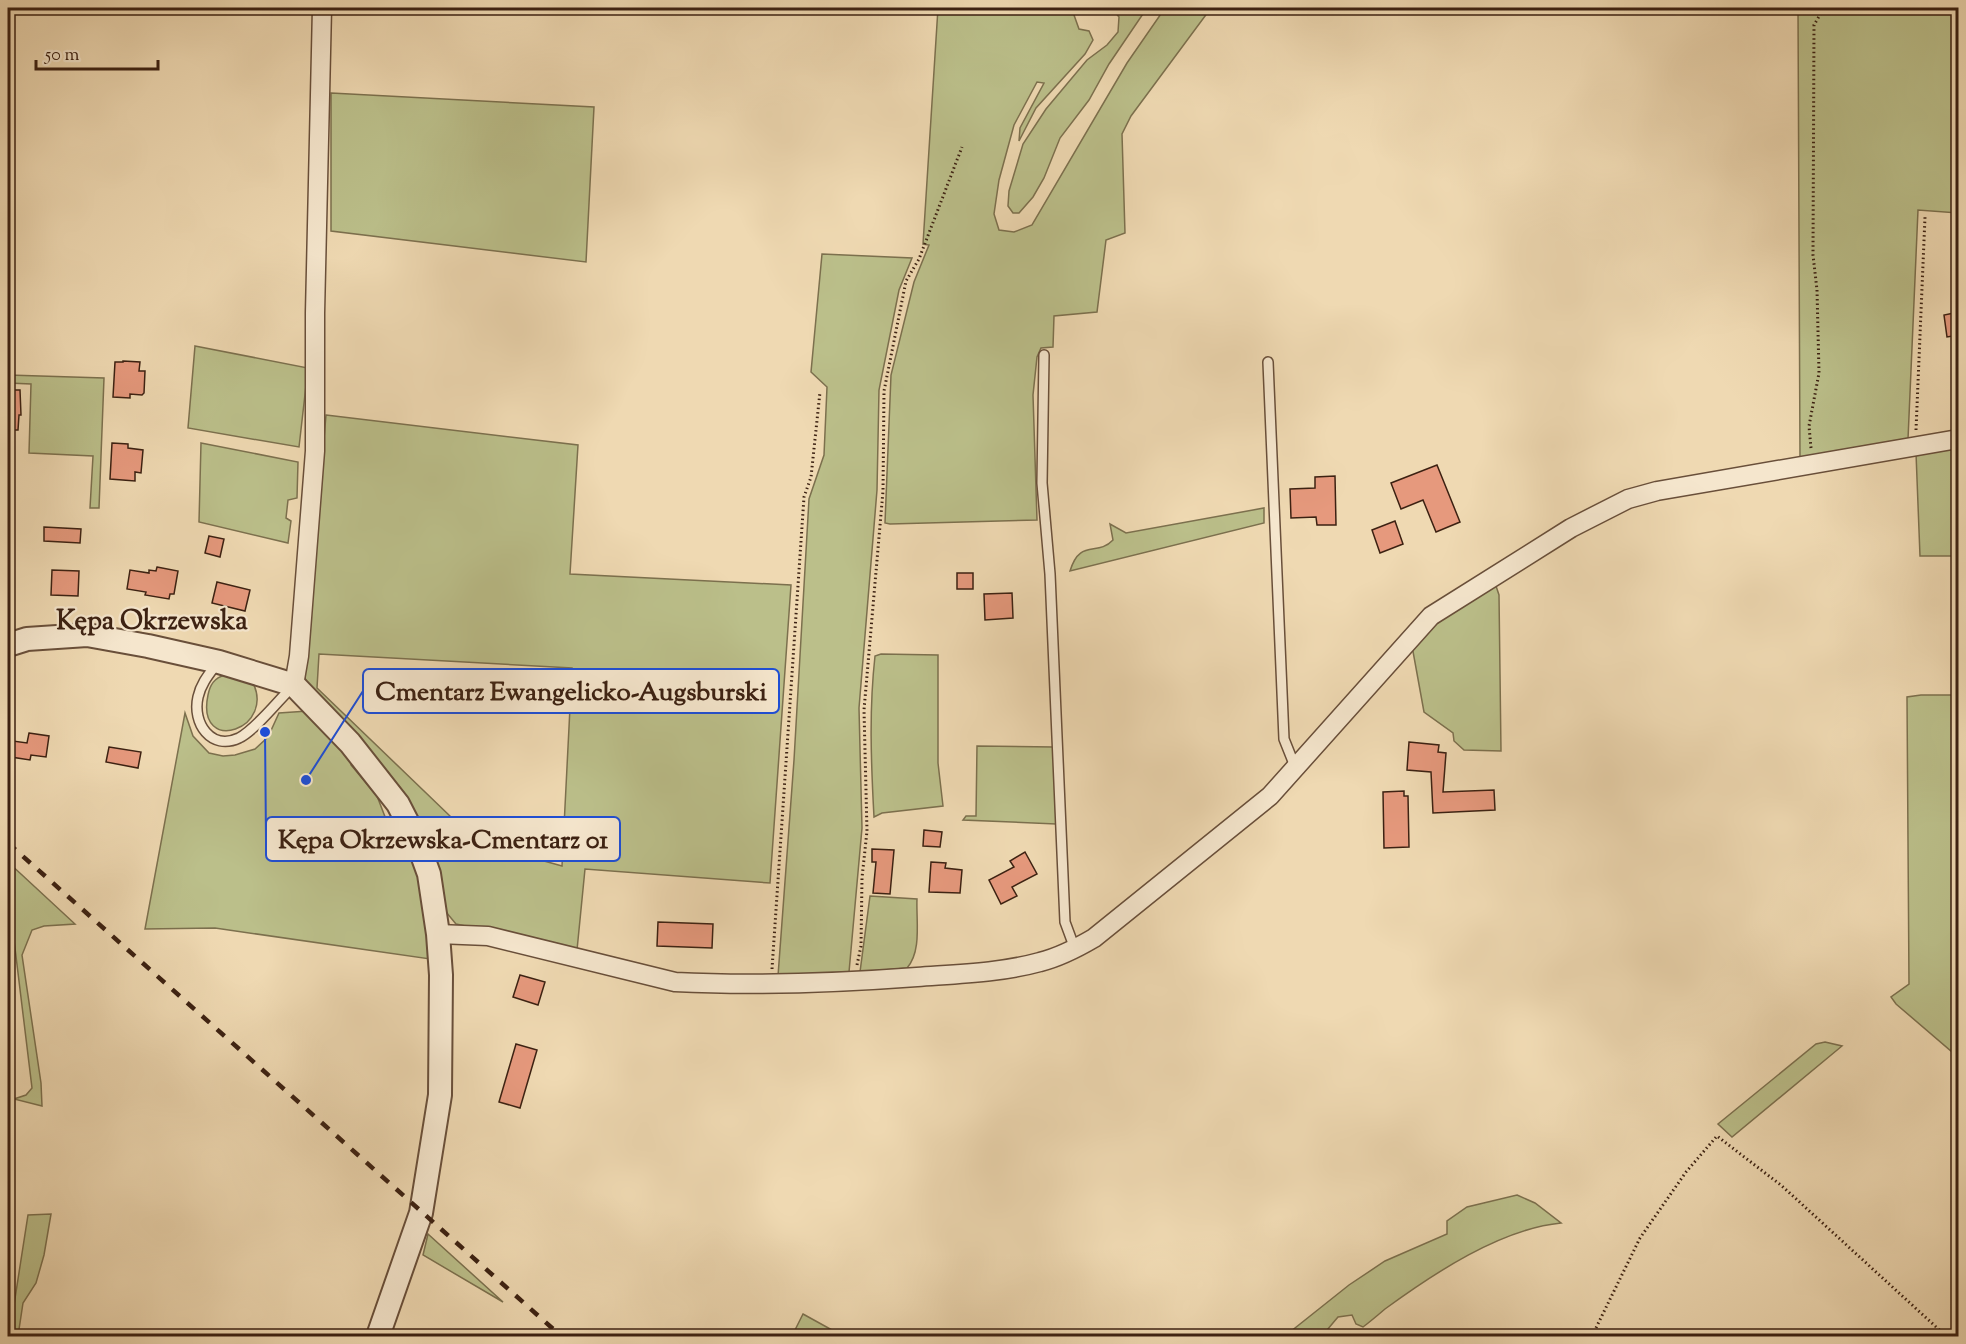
<svg xmlns="http://www.w3.org/2000/svg" width="1966" height="1344" font-family="'Sorts Mill Goudy',serif">
	<rect width="100%" height="100%" fill="#efd9b2"/>
	<filter id="stains"><feTurbulence type="fractalNoise" baseFrequency=".00333" numOctaves="4"/><feColorMatrix values="0 0 0 0 .2 0 0 0 0 .09 0 0 0 0 .02 0 0 0 .5 -.17"/></filter>
	<radialGradient id="worn" r=".72"><stop offset=".6" stop-color="#630" stop-opacity="0"/><stop offset="1" stop-color="#630" stop-opacity=".3"/></radialGradient>
	<g fill="#bbbf8a" stroke="#7c704e" stroke-width="1.5" fill-rule="evenodd">
		<path d="M938,8H1083L1074,15L1079,29L1089,31L1093,40L1085,54L1036,108L1019,141L1020,128L1044,83L1037,82L1014,125L999,180L994,214L999,230L1014,232L1032,225L1127,63L1165,8H1211L1131,116L1122,134L1125,233L1106,240L1097,312L1054,316L1053,347L1041,348L1037,357L1033,395L1037,520L890,524L885,523L891,375L914,282L929,245L923,244Z"/>
		<path d="M1112,8H1147L1109,64L1089,100L1060,138L1044,178L1033,197L1019,213H1013L1008,206L1009,191L1023,144L1046,109L1087,60L1107,45L1118,32L1119,17Z"/>
		<path d="M1798,8H1958V213L1918,210L1908,439L1800,458Z"/>
		<path d="M331,93L594,107L586,262L331,231Z"/>
		<path d="M822,254L912,258L899,290L879,390L877,490L859,708L862,828L849,972L778,976L794,760L809,499L824,455L827,387L811,372Z"/>
		<path d="M195,346L308,368L299,447L188,428Z"/>
		<path d="M8,375L104,378L99,508H90L93,456L29,453L31,384L8,383Z"/>
		<path d="M326,415L578,445L570,574L791,585L770,883L585,869L577,950L456,924L446,912L441,875L388,772L311,692L304,676ZM319,654L572,668L562,866L480,843L451,817L317,688Z"/>
		<path d="M201,443L298,462L297,498L288,500L286,518L291,521L288,543L199,522Z"/>
		<path d="M1958,446V556H1920L1916,453Z"/>
		<path d="M1264,508V523L1070,571C1080,538 1097,557 1113,540L1110,524L1126,533Z"/>
		<path d="M8,553H13L10,633L8,634Z"/>
		<path d="M1495,583L1499,595L1501,751L1464,750L1454,741L1453,733L1424,712L1412,646C1437,621 1465,602 1495,583Z"/>
		<path d="M881,654L938,655V763L943,806L882,813L874,817C871,762 869,710 875,656Z"/>
		<path d="M225,675L251,679C280,729 195,757 208,695C210,685 214,678 225,675Z"/>
		<path d="M1921,695H1958V1057L1896,1004L1891,997L1909,984L1907,697Z"/>
		<path d="M308,711L354,763L351,765L377,796L397,848L411,847L427,910L430,959L215,928L145,929L185,713L193,736L209,753L223,756L235,755L255,749L268,737L279,713Z"/>
		<path d="M977,746L1054,747L1056,824L963,820L966,816H976Z"/>
		<path d="M8,862L75,924L44,926L32,930L22,955L41,1083L42,1106L14,1099L26,1095L32,1088L14,940L8,938Z"/>
		<path d="M870,896L917,899C916,920 922,951 907,968L860,972Z"/>
		<path d="M1825,1042L1842,1046L1732,1137L1718,1124L1816,1044Z"/>
		<path d="M1517,1195L1535,1203L1561,1223C1500,1229 1433,1274 1385,1309C1378,1315 1371,1321 1363,1327L1356,1324L1352,1315L1338,1317L1322,1336H1285L1349,1285L1385,1261L1447,1234V1221L1467,1207Z"/>
		<path d="M51,1214L44,1255L36,1283L23,1303L18,1336H13V1333L8,1332V1329L11,1324L28,1215Z"/>
		<path d="M428,1234L503,1302L423,1255Z"/>
		<path d="M803,1314L841,1335L848,1336H792Z"/>
	</g>
	<g fill="#e6997d" stroke="#3c2112" stroke-width="1.5">
		<path d="M1959,312V335L1947,337L1944,315Z"/>
		<path d="M123,361L140,362L139,371H145L144,393L142,395L130,394V398L113,397L115,362H123Z"/>
		<path d="M8,390H20L21,415H19L18,430H8Z"/>
		<path d="M112,443L128,444V448L143,450L141,473L135,472V481L110,479Z"/>
		<path d="M1437,465L1460,522L1436,532L1423,500L1401,509L1391,483Z"/>
		<path d="M1335,476L1336,525H1317L1316,517L1291,518L1290,489L1315,488V477Z"/>
		<path d="M1395,521L1403,544L1380,553L1372,530Z"/>
		<path d="M44,527L81,529L80,543L44,541Z"/>
		<path d="M209,536L224,539L220,557L205,553Z"/>
		<path d="M157,567L178,571L174,594H170L169,599L145,595L146,592L127,589L130,570L149,573V570L156,571Z"/>
		<path d="M52,570L79,571L78,596L51,595Z"/>
		<rect x="957" y="573" width="16" height="16"/>
		<path d="M217,582L250,590L245,611L212,603Z"/>
		<path d="M1012,593L1013,618L985,620L984,594Z"/>
		<path d="M29,733L49,736L46,757L31,755L30,760L11,757L13,741L27,743Z"/>
		<path d="M1409,742L1439,745L1438,752L1446,753L1443,792L1494,790L1495,810L1433,813L1431,772L1407,770Z"/>
		<path d="M109,747L141,752L138,768L106,762Z"/>
		<path d="M1404,791V796H1408L1409,847L1384,848L1383,792Z"/>
		<path d="M924,830L942,832L940,847L923,846Z"/>
		<path d="M872,849L894,850L890,894L873,893L876,862H872Z"/>
		<path d="M1025,852L1037,874L1012,887L1017,896L1001,904L989,880L1014,867L1010,861Z"/>
		<path d="M931,862L946,863L945,868L962,870L960,893L929,892Z"/>
		<path d="M658,922L713,924L712,948L657,946Z"/>
		<path d="M520,975L545,982L538,1005L513,997Z"/>
		<path d="M516,1044L537,1050L520,1108L499,1102Z"/>
	</g>
	<g fill="none" stroke-linecap="round" stroke-linejoin="round">
		<g stroke="#694f3a" stroke-width="12">
			<g id="service">
				<path d="M1044,355L1042,483L1050,574L1065,922L1075,949"/>
				<path d="M1268,362L1284,739L1296,769"/>
				<path d="M218,662C210,673 201,683 198,697C192,723 211,751 239,738C255,730 278,701 292,687"/>
			</g>
		</g>
		<g stroke="#694f3a" stroke-width="21">
			<g id="minor">
				<path d="M294,685L299,656L315,451V313L322,8"/>
				<path d="M438,934L488,936L675,982C755,986 837,983 917,977C958,974 1000,973 1040,962C1060,957 1077,948 1094,938L1270,796L1431,616L1571,528L1628,499L1657,491L1958,439"/>
			</g>
		</g>
		<g stroke="#694f3a" stroke-width="26">
			<path id="tertiary" d="M8,645L27,639L87,635L148,646L219,662L294,685L350,743L398,804L417,841L429,874L438,934L441,975L440,1095L421,1213L378,1336"/>
		</g>
		<g stroke="#3c2112" stroke-width="3" stroke-dasharray="1.5 3" stroke-linecap="butt">
			<path d="M1916,430L1925,217"/>
			<path d="M1811,448L1809,426L1819,373L1817,290L1813,255L1814,25L1824,8"/>
			<path d="M857,965L861,946L862,878L867,831L864,710L883,491L884,391L906,281L919,259L962,147"/>
			<path d="M772,969L804,497L811,477L820,392"/>
			<path d="M1592,1336L1640,1238L1686,1172L1717,1136L1782,1186L1946,1336"/>
		</g>
		<use href="#service" stroke="#f5e6cd" stroke-width="9"/>
		<use href="#minor" stroke="#f5e6cd" stroke-width="18"/>
		<use href="#tertiary" stroke="#f5e6cd" stroke-width="22"/>
		<path stroke="#3c2112" stroke-width="4.5" stroke-dasharray="10 10" stroke-linecap="butt" d="M8,843L561,1336"/>
	</g>
	<g text-anchor="middle" dominant-baseline="central" stroke-width="4.5" stroke-linejoin="round" paint-order="stroke">
		<g font-size="27" font-weight="bold" fill="#3c2112" stroke="#f5e6cd">
			<text x="152" y="622">Kępa Okrzewska</text>
		</g>
	</g>
	<path fill="none" stroke="#1d4ed8" stroke-width="2" d="M306 780L363 691M265 732L266 839"/>
	<g fill="#1d4ed8" stroke="#f5e6cd" stroke-width="2">
		<circle cx="306" cy="780" r="6"/>
		<circle cx="265" cy="732" r="6"/>
	</g>
	<g fill="#f5e6cd" stroke="#1d4ed8" stroke-width="2">
		<rect x="363" y="669" width="416" height="44" rx="6"/>
		<rect x="266" y="817" width="354" height="44" rx="6"/>
	</g>
	<g font-size="26" text-anchor="middle" font-weight="bold" fill="#3c2112">
		<text x="571" y="700">Cmentarz Ewangelicko-Augsburski</text>
		<text x="443" y="848">Kępa Okrzewska-Cmentarz 01</text>
	</g>
	<rect width="1966" height="1344" fill="none" stroke="#efd9b2" stroke-width="30"/>
	<rect x="9" y="9" width="1948" height="1326" fill="none" stroke="#3c2112" stroke-width="3"/>
	<rect x="15" y="15" width="1936" height="1314" fill="none" stroke="#3c2112" stroke-width="1.5"/>
	<path d="M36 60v9h122v-9" fill="none" stroke="#3c2112" stroke-width="3"/>
	<text x="45" y="60" font-size="18" fill="#3c2112" stroke="#f5e6cd" stroke-width="4.5" paint-order="stroke">50 m</text>
	<rect width="100%" height="100%" filter="url(#stains)"/>
	<rect width="100%" height="100%" fill="url(#worn)"/>
</svg>
